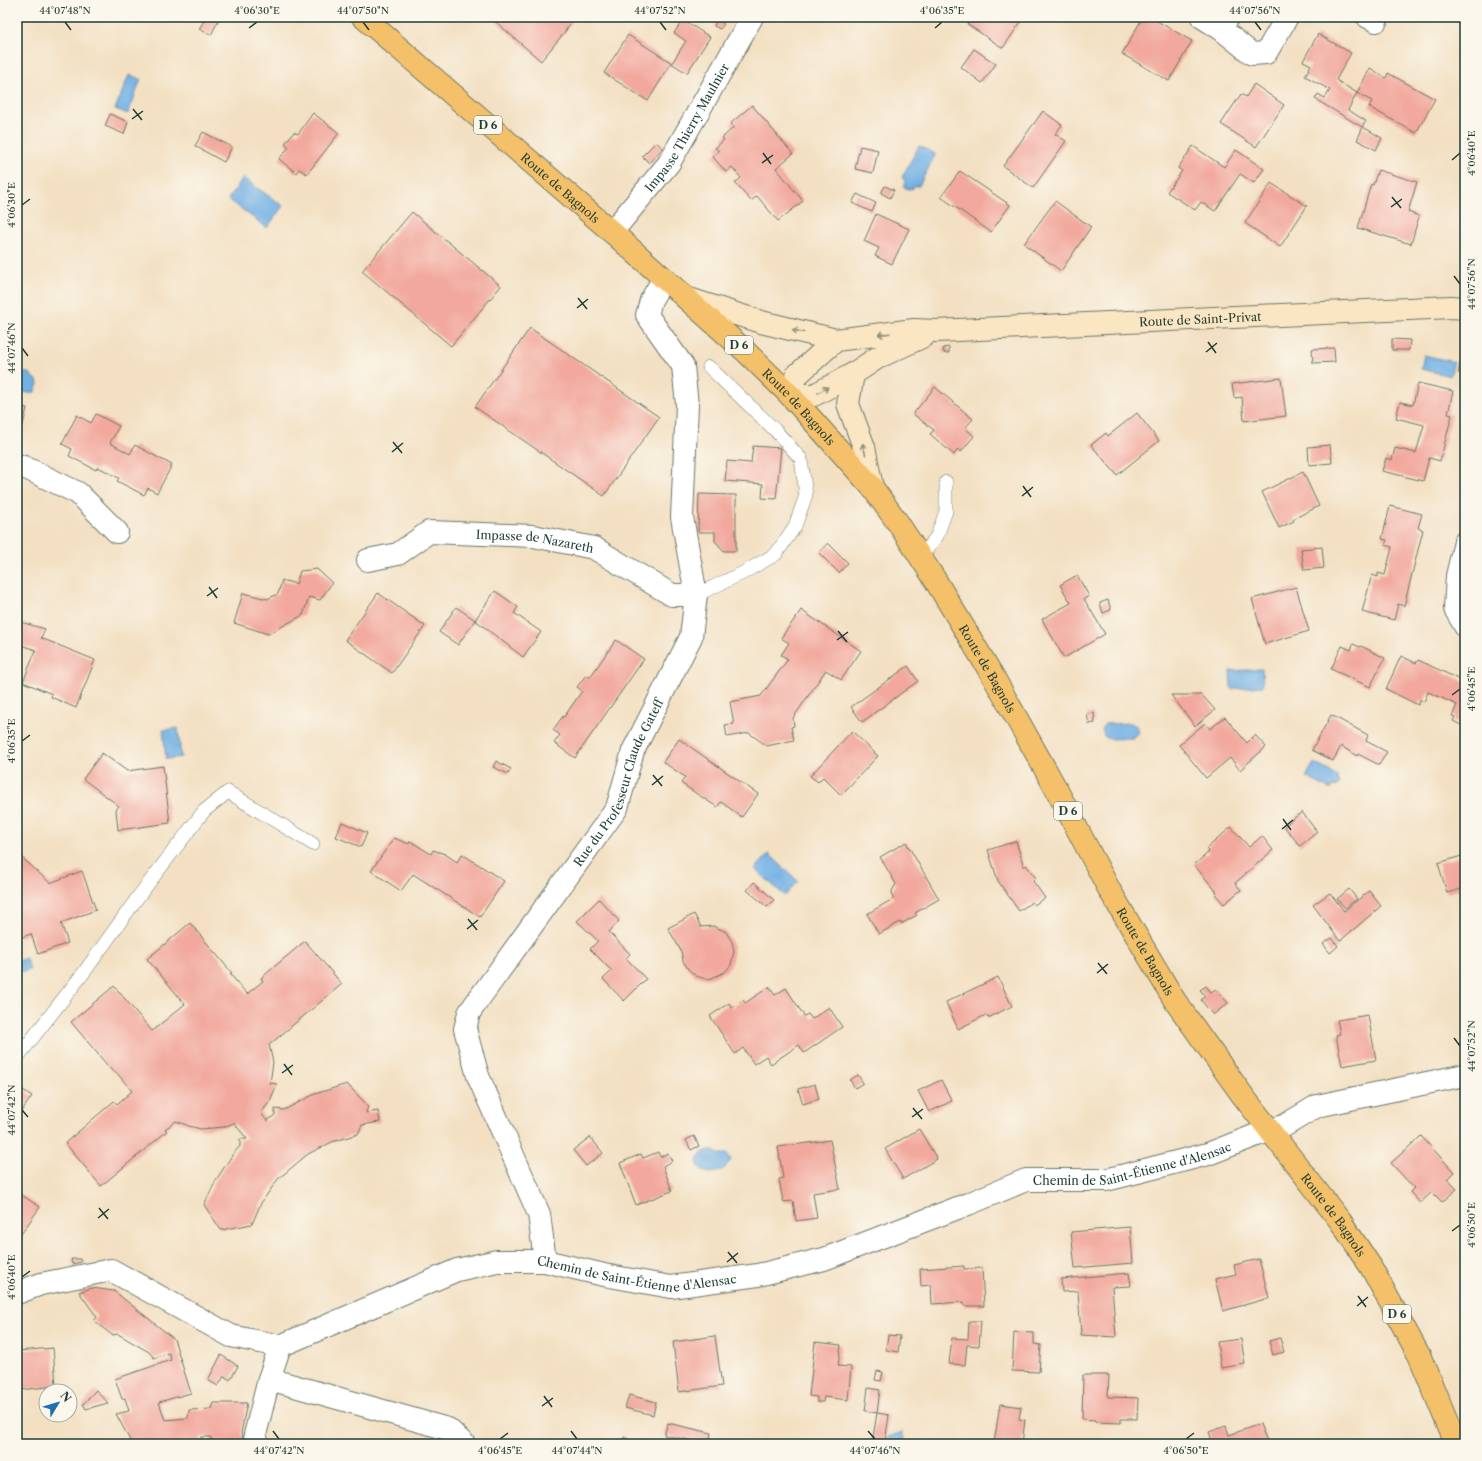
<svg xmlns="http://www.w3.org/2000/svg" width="1482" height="1461" font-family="'Libre Caslon Text',serif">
	<rect width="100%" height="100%" fill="#fbf7ec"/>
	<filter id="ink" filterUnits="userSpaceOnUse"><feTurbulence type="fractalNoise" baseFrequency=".025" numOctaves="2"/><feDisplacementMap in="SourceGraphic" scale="8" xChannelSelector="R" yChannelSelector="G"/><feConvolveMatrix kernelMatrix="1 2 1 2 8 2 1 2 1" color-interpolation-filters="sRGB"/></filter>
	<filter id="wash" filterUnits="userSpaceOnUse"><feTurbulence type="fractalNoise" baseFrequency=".012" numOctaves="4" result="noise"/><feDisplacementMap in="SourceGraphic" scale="16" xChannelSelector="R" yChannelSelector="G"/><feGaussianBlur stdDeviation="0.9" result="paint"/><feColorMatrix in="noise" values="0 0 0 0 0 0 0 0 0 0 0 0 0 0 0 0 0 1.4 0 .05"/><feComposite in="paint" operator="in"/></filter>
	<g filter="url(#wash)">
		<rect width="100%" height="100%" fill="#f3e0c3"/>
		<g fill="#72b0e5" stroke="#48768c">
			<path d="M129,75L141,79L128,114L115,109Z"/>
			<path d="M919,146L934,153L935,155L919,186H915L912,189H908L904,187L905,181L902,177Z"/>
			<path d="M243,178L283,206L267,228L228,199Z"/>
			<path d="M1424,355L1454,362L1450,376L1421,369Z"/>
			<path d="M17,370L31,374V376L37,380L38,384L35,392L28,393L17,390Z"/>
			<path d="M1262,669L1263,686L1231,689L1230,671Z"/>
			<path d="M1132,723V724L1137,726L1139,730L1138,734L1133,736V738L1109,739L1104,736L1102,728L1105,724Z"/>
			<path d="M178,728L181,757L166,759L163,730Z"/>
			<path d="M1314,763L1338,776L1337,779L1339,783L1338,786L1332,787L1331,790L1306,777Z"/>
			<path d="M769,854L798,881L785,896L755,869Z"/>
			<path d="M26,958L30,970L23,972L17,971V961Z"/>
			<path d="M708,1150H712L718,1154H727L731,1159C728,1172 702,1181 697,1162L701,1153Z"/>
			<path d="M902,1432L906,1444H891L888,1437Z"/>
		</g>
		<g id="blocks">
			<g fill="#f2a89d">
				<path d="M201,17H220L211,35L199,29L205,19Z"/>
				<path d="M500,17H575L564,33L541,61L496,22Z"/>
				<path d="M972,17H1024L1003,48L967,24Z"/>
				<path d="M1143,17H1150L1192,41L1169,81L1122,54Z"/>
				<path d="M683,20L710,37L687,73L671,63L648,101L604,73L628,35L672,63L686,41L674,33Z"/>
				<path d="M717,20L724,24L720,29L714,26Z"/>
				<path d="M1318,34L1351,53L1336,80L1357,93L1348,110L1366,121L1362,127L1315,99L1318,94L1325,98L1330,90L1305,76L1311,65L1303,61Z"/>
				<path d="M974,49L996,64L982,83L961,67Z"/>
				<path d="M1370,68L1386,78L1388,73L1435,99L1416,133L1369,107L1372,101L1357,93Z"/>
				<path d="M1254,84L1284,105L1256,147L1221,124L1241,94L1246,97Z"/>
				<path d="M752,105L793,154L776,168L803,201L778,221L757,196L751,201L735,183L741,178L732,167L726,172L712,156L719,151L715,148L724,140L722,138L734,127L730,124Z"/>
				<path d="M1043,111L1062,125L1055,134L1066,141L1033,188L1003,166Z"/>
				<path d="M313,113L339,133L307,174L299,169L296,173L279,159L289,147L285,143L294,132L298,134Z"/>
				<path d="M110,114L128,122L124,134L105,126Z"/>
				<path d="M1363,127L1382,138L1376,150L1357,140Z"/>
				<path d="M203,132L232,147L224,162L195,146Z"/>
				<path d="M656,142L663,148L649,163L642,156Z"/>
				<path d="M860,146L878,150L873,173L855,169Z"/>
				<path d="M1193,146L1224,167L1236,150L1264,169L1254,183L1240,174L1215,211L1201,202L1195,210L1167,192L1182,171L1178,168Z"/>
				<path d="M1378,170L1417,182L1408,212L1419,216L1411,244L1358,228L1371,184L1373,185Z"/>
				<path d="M960,171L1010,205L991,232L941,197Z"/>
				<path d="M1271,183L1307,206L1280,247L1245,223Z"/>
				<path d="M885,186L894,190L890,198L881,193Z"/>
				<path d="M857,194L876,203L872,212L852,203Z"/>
				<path d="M1055,201L1091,227L1061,271L1024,244Z"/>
				<path d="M412,212L501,286L451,346L362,271Z"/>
				<path d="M876,214L909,229L892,264L875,256L879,248L864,241Z"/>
				<path d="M530,328L659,417L604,496L475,407Z"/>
				<path d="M1392,339L1410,340L1409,350H1392Z"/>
				<path d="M949,347V353H944L943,348Z"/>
				<path d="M1334,348L1335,362L1313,363L1312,349Z"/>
				<path d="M1462,354L1465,355V375L1458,373Z"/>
				<path d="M1281,378L1286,416L1244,421L1242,397L1234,398L1232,384Z"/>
				<path d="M1418,383L1453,391L1448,414L1452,415L1440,461L1429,458L1423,481L1382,471L1386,458L1392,460L1395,448L1416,453L1424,425L1396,418L1400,402L1413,405Z"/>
				<path d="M935,387L973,419L965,428L974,436L961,452L958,449L954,455L930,434L934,430L913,414Z"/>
				<path d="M17,406L27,408L23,425L17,424Z"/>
				<path d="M1137,413L1159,441L1117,475L1091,445L1106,433L1108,436Z"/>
				<path d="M96,414L119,426L110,443L130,454L135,445L172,465L157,493L148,488L144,495L117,481L119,478L98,467L96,470L69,456L72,449L62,444L77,415L91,423Z"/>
				<path d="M1330,445L1332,463L1309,465L1308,447Z"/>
				<path d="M753,446L781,448L776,499L762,498L763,484L725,481L727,461L751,463Z"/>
				<path d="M1303,472L1319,506L1293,519L1294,521L1279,528L1262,492Z"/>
				<path d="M699,494L736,495V551H724L715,541V532H698Z"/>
				<path d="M1390,506L1422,514L1418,528L1423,530L1404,606L1398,604L1394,620L1362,612L1372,575L1378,577V573L1385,575L1392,547L1385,545L1387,540L1382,539Z"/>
				<path d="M828,543L848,563L839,573L819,553Z"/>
				<path d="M1322,547L1324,568L1304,570L1301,549Z"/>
				<path d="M317,569L332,583L320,600L309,597L303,615L268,634L234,623L243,593L267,599L278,594L282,580L296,584L300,571Z"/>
				<path d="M1077,575L1089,596L1084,599L1105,634L1064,658L1042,619L1071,603L1060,585Z"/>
				<path d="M1296,587L1309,631L1265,644L1252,599Z"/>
				<path d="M495,591L518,607L514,613L541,632L523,657L475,620Z"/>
				<path d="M378,593L425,626L392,673L345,640Z"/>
				<path d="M1108,600L1111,610L1103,613L1100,603Z"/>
				<path d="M456,607L475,620L458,645L439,632Z"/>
				<path d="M801,610L861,651L841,680L826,670L793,718L794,726L791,727L794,740L767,746L749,733L727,737L725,725L734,724L730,702L761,696L788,659L781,655L789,643L781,638Z"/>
				<path d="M17,621L45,629L41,638L95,660L76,708L51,697L52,694L23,682L36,650L17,644Z"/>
				<path d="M616,640L644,659L575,758L554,743L560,735L553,730L563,716L564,717L582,691L577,687L586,675L590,677Z"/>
				<path d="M1353,644L1360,647L1361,646L1385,658L1370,687L1331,669L1342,646L1351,650Z"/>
				<path d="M1401,656L1416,663L1418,660L1465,682V727L1453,721L1455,717L1452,716L1457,705L1444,699L1428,692L1424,702L1420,700L1418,705L1386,689Z"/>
				<path d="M908,666L918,681L862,722L851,707Z"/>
				<path d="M1171,695H1202L1215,710L1195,726Z"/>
				<path d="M1094,713L1095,723L1089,724L1087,714Z"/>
				<path d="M1331,715L1368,735L1366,741L1387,752L1379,765L1358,754L1357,756L1341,746L1333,761L1312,750Z"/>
				<path d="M1225,717L1247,743L1255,735L1266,747L1240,770L1230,758L1206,778L1179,745L1205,723L1210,729Z"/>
				<path d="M852,731L878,756L841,795L823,777L818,782L810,776Z"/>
				<path d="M679,739L758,794L742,817L721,802L717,807L688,788L681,783L685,777L663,762Z"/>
				<path d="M102,753L127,771L163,766L170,823L118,830L116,810L119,806L83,779Z"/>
				<path d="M496,761L511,769L508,774L493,767Z"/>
				<path d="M1302,812L1317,832L1300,846L1284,826Z"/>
				<path d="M342,822L367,833L361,847L336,837Z"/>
				<path d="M1231,827L1249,847L1262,836L1273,850L1235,883L1241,890L1224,904L1215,894L1217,892L1194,865L1209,852L1206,849Z"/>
				<path d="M394,838L409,844L410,841L431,854L433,850L445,854L457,862L462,854L504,881L480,917L413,874L401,891L371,871Z"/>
				<path d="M1016,841L1024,867L1026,865L1036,878L1033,881L1045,898L1034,905L1032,902L1019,911L998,881L988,850Z"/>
				<path d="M906,842L939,899L915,913L917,915L901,924L900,922L879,934L867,914L893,899L892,891L896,884L880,857Z"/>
				<path d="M17,853L50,883L82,871L96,910L61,923L68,943L38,954L31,934L20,938L17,929Z"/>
				<path d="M1465,855V888L1447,893L1438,863Z"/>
				<path d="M754,882L774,900L767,907L747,890Z"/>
				<path d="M1349,889L1357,899L1345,908L1337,899Z"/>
				<path d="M1369,891L1381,906L1340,941L1313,905L1330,893L1344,911Z"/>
				<path d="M599,899L619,921L609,932L630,954L626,958L646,979L624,1001L603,979L612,971L590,949L598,941L577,921Z"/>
				<path d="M694,914L701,927L713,926L722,930L726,932L732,942L734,951L731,965L725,972L712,978L706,979L696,976L688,969L683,961L681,951L668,928Z"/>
				<path d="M190,923L232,973L230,974L247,994L263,981L261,978L305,941L342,984L269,1045L273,1062L270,1083L277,1084L270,1101L261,1113L267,1121L275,1115V1109L284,1110L315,1094L347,1084L368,1106L366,1113L378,1111L380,1122L362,1125L358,1134L332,1142L308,1154L278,1179L261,1203L252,1224L221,1230L204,1205L216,1180L233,1154L240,1146V1139H247L234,1123L224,1127L201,1129L189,1126L176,1121L165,1129L167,1131L101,1186L65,1143L114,1101L117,1104L132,1091L115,1071L113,1072L71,1022L114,986L152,1031L185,1004L147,959Z"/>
				<path d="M1332,938L1338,946L1330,953L1323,944Z"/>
				<path d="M998,977L1012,1006L988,1018L986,1015L958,1029L946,1002Z"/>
				<path d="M1206,986L1211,992L1216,989L1228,1003L1213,1015L1201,1000L1205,996L1200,990Z"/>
				<path d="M769,987L775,995L786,988L804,1016L808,1014L812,1019L829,1007L842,1027L804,1053L799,1045L771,1064L766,1056L754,1064L743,1048L735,1054L710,1016L729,1003L732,1008L743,1000L745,1003Z"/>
				<path d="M1368,1015L1376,1060L1342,1066L1336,1035L1340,1034L1337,1020Z"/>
				<path d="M858,1075L863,1083L855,1088L850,1080Z"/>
				<path d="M941,1080L952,1101L929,1112L918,1091Z"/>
				<path d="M815,1084L819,1099L803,1104L798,1089Z"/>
				<path d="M17,1086L32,1096L17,1118Z"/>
				<path d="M919,1129L937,1159L903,1179L885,1149Z"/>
				<path d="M694,1136L699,1146L691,1150L686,1140Z"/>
				<path d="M1421,1136L1454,1172L1447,1179L1457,1189L1442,1202L1432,1192L1420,1203L1410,1192L1414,1188L1391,1163Z"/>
				<path d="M590,1137L603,1153L586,1166L573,1150Z"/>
				<path d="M830,1140L840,1189L813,1193L817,1218L796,1221L793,1201L783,1202L779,1179L783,1178L778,1147Z"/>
				<path d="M658,1152L660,1157L668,1153L672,1161L663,1166L672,1191L636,1205L620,1163L641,1154L643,1158Z"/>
				<path d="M17,1192L40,1207L17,1240Z"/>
				<path d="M1130,1227L1133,1263L1075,1268L1071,1232Z"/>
				<path d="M71,1259H80L81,1262L72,1264Z"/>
				<path d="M1259,1259L1269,1298L1223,1311L1215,1279L1236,1274L1234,1265Z"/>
				<path d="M964,1266V1269L982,1268L984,1306H964V1302L932,1304L931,1285L921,1286L920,1269Z"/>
				<path d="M1129,1273L1131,1286L1112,1287L1116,1337L1081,1335L1078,1291L1062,1292L1061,1279Z"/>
				<path d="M92,1288L114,1291L174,1339L191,1393L159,1402L165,1420L188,1418L189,1410L211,1409L213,1403H247L241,1433L244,1442L238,1444H224L222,1441L211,1444V1437H201V1444H132L116,1414L129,1411L125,1398L122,1399L115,1379L171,1360L169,1353L154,1358L149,1352L142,1348L118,1334L112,1335L94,1321L97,1317L79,1292Z"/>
				<path d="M969,1321H981L979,1346L967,1345L965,1365L949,1364L952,1338L968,1339Z"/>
				<path d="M1014,1332L1034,1333V1344L1041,1345L1039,1372L1012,1371Z"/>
				<path d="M888,1335L900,1336L898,1352L886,1350Z"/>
				<path d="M715,1336L722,1386L679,1392L673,1342Z"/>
				<path d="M1280,1338L1284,1352L1273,1355L1269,1341Z"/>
				<path d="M1241,1339L1245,1364L1221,1368L1217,1342Z"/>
				<path d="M815,1342L841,1345L838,1366L851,1367L848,1400L824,1397L823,1402H817V1397L809,1396Z"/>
				<path d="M53,1348L56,1386L20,1390L17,1351Z"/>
				<path d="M221,1355L238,1366L230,1380L224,1376L218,1386L208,1380Z"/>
				<path d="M877,1371L883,1372L881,1381L875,1380Z"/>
				<path d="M1083,1375H1109L1108,1397L1138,1398L1137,1419H1121V1423L1095,1422V1420L1082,1419Z"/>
				<path d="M868,1388L880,1390L877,1413L865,1411Z"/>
				<path d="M96,1390L108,1403L86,1409L83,1404Z"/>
				<path d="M629,1395L656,1402L653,1415L625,1408Z"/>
				<path d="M1000,1404L1021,1407L1019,1419L1025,1420L1022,1444L994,1443Z"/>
				<path d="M877,1413L889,1415L885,1443L872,1444Z"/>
				<path d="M668,1423L711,1433L709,1444L664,1435Z"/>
				<path d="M1260,1424L1268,1444H1213L1209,1432L1226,1426L1229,1435Z"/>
				<path d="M624,1437L637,1444H620Z"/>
			</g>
		</g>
	</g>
	<g filter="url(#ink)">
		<use href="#blocks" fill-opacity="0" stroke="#697666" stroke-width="1"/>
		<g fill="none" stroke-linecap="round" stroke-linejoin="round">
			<g stroke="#697666" stroke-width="14">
				<g id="lane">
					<path d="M921,557L937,536L946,511V482"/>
					<path d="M696,595L743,573L776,554L795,526L806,495L801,459L775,430L709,367"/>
					<path d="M17,1058L85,971L138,897L204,811L228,792L313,844"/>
				</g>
			</g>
			<g stroke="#697666" stroke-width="24">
				<g id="street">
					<path d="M1202,17L1221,29"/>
					<path d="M1228,17L1221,29L1252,54L1266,53L1287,17"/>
					<path d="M1368,17L1376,21"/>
					<path id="s1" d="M612,232L669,163L752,17"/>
					<path d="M17,465L24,467L78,493L117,532"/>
					<path d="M1465,542L1457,576L1455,609L1465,626"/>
					<path id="s2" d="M368,560L398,554L429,532L533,536L594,548L672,595H696"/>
					<path id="s3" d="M545,1261L539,1214L478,1076L465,1029L469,1013L478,1000L617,808L633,751L691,637L696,595L682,517L687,405L683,366L647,315L651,300L664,278"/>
					<path id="s4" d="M17,1293L41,1284L111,1270L231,1336L280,1346L457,1270L497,1261H545L604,1275L671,1287L758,1275L824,1259L968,1204L1026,1180H1106L1208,1154L1254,1136L1284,1126L1317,1106L1465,1075"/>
					<path d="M269,1379L448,1429L464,1444"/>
					<path d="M258,1444L255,1435L269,1379L280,1346"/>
				</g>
			</g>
			<g stroke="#697666" stroke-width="24">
				<g id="secondary">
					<path id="s5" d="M686,298L761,322L836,340L914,330L936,331L1451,307L1465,308"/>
					<path d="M836,340L797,375L790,395H814L853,374L877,358L924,336"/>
					<path d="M853,374L848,404L864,447L872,487"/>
				</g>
			</g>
			<g stroke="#697666" stroke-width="24">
				<g id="primary">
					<path id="s6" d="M363,17L612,232L744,350L790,395L872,487L898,523L934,578L994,678L1054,785L1110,891L1175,1001L1243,1096L1341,1222L1371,1267L1420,1357L1456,1444"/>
				</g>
			</g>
			<use href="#lane" stroke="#fff" stroke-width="13"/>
			<use href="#street" stroke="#fff" stroke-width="22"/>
			<use href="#secondary" stroke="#fbe6c3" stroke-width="22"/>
			<use href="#primary" stroke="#f4c16a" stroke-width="22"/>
		</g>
		<defs><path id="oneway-shaft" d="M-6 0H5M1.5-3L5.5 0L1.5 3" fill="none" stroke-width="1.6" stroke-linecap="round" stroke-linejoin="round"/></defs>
		<g stroke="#8d927c">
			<use href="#oneway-shaft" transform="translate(798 331) rotate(-167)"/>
			<use href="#oneway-shaft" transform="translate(884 334) rotate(173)"/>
			<use href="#oneway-shaft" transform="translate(823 390) rotate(-29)"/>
			<use href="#oneway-shaft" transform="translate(864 449) rotate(-105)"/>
		</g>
	</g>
	<path fill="none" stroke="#1f3d34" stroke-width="1.5" d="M65,22L71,30M363,22L369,30M660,22L666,30M1255,22L1261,30M249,28L257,22M935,28L942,22M133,109L142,120M132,119L143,111M763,153L771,164M1452,160L1460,153M762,163L773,155M1392,197L1401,208M22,205L30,199M1391,207L1402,199M1454,276L1460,284M578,298L587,309M577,308L588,299M1208,342L1216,353M22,348L28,356M1206,352L1217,343M393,442L402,453M392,452L403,443M1023,486L1031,497M1022,496L1033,487M209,587L217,598M207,596L218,588M838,631L847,642M837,640L848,632M1452,695L1460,689M22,741L30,735M653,775L662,786M652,785L663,776M1283,819L1291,830M1282,829L1293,820M468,919L477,930M467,929L478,920M1098,963L1107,974M1097,973L1108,964M1454,1038L1460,1046M284,1064L292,1075M282,1073L293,1065M913,1108L922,1119M22,1110L28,1117M912,1117L923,1109M99,1208L108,1219M98,1218L109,1209M1452,1231L1460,1225M728,1252L737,1263M727,1262L738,1253M22,1277L30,1271M1358,1296L1366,1307M1357,1306L1368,1297M544,1396L552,1407M542,1406L553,1398M273,1431L279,1439M571,1431L577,1439M868,1431L875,1439M500,1439L508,1433M1186,1439L1194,1433"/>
	<g text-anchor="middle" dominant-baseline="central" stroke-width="3.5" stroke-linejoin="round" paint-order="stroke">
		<g fill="#fbf7ec" stroke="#61756b" stroke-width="1">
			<rect x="474" y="116" width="28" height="18" rx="3"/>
			<rect x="725" y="336" width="28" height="18" rx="3"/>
			<rect x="1054" y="802" width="28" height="18" rx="3"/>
			<rect x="1383" y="1305" width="28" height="18" rx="3"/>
		</g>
		<g font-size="11" font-weight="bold" fill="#1f3d34">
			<text x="488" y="125">D 6</text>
			<text x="739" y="345">D 6</text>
			<text x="1068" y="811">D 6</text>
			<text x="1397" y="1314">D 6</text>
		</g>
		<g font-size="12" fill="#1f3d34" stroke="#fbf7ec">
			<text stroke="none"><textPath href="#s1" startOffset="129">Impasse Thierry Maulnier</textPath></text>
			<text stroke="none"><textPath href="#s6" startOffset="261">Route de Bagnols</textPath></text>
			<text stroke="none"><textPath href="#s5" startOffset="521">Route de Saint-Privat</textPath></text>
			<text stroke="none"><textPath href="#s6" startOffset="585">Route de Bagnols</textPath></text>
			<text stroke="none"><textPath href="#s2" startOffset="175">Impasse de Nazareth</textPath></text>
			<text stroke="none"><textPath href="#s6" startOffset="909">Route de Bagnols</textPath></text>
			<text stroke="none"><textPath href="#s3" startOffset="540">Rue du Professeur Claude Gateff</textPath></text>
			<text stroke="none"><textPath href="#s6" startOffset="1233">Route de Bagnols</textPath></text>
			<text stroke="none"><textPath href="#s4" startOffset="1175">Chemin de Saint-Étienne d'Alensac</textPath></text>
			<text stroke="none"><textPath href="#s6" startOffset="1557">Route de Bagnols</textPath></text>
			<text stroke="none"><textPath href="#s4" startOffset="659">Chemin de Saint-Étienne d'Alensac</textPath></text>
		</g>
	</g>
	<rect width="1482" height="1461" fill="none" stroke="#fbf7ec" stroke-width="44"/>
	<g transform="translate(58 1403) rotate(52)"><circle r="19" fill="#fbf7ec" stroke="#a3ada2"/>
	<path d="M0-3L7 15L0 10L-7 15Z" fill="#1f6fb2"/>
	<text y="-6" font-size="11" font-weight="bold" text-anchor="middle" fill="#1f3d34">N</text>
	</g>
	<rect x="22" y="22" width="1438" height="1417" fill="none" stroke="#1f3d34" stroke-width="1.5"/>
	<g font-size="10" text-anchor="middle" fill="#1f3d34">
		<text x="65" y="14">44°07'48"N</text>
		<text x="257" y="14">4°06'30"E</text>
		<text x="363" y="14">44°07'50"N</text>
		<text x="660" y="14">44°07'52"N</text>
		<text x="942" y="14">4°06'35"E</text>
		<text x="1255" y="14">44°07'56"N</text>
		<text transform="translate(1471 153) rotate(-90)" y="4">4°06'40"E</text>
		<text transform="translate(11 205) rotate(-90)" y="4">4°06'30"E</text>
		<text transform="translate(1471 284) rotate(-90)" y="4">44°07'56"N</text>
		<text transform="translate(11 348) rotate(-90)" y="4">44°07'46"N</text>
		<text transform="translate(1471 689) rotate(-90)" y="4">4°06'45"E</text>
		<text transform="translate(11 741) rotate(-90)" y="4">4°06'35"E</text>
		<text transform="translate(1471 1046) rotate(-90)" y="4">44°07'52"N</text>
		<text transform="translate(11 1110) rotate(-90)" y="4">44°07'42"N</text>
		<text transform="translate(1471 1225) rotate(-90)" y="4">4°06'50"E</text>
		<text transform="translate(11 1277) rotate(-90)" y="4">4°06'40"E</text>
		<text x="279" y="1454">44°07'42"N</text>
		<text x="500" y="1454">4°06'45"E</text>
		<text x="577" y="1454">44°07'44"N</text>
		<text x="875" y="1454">44°07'46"N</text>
		<text x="1186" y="1454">4°06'50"E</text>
	</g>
</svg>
